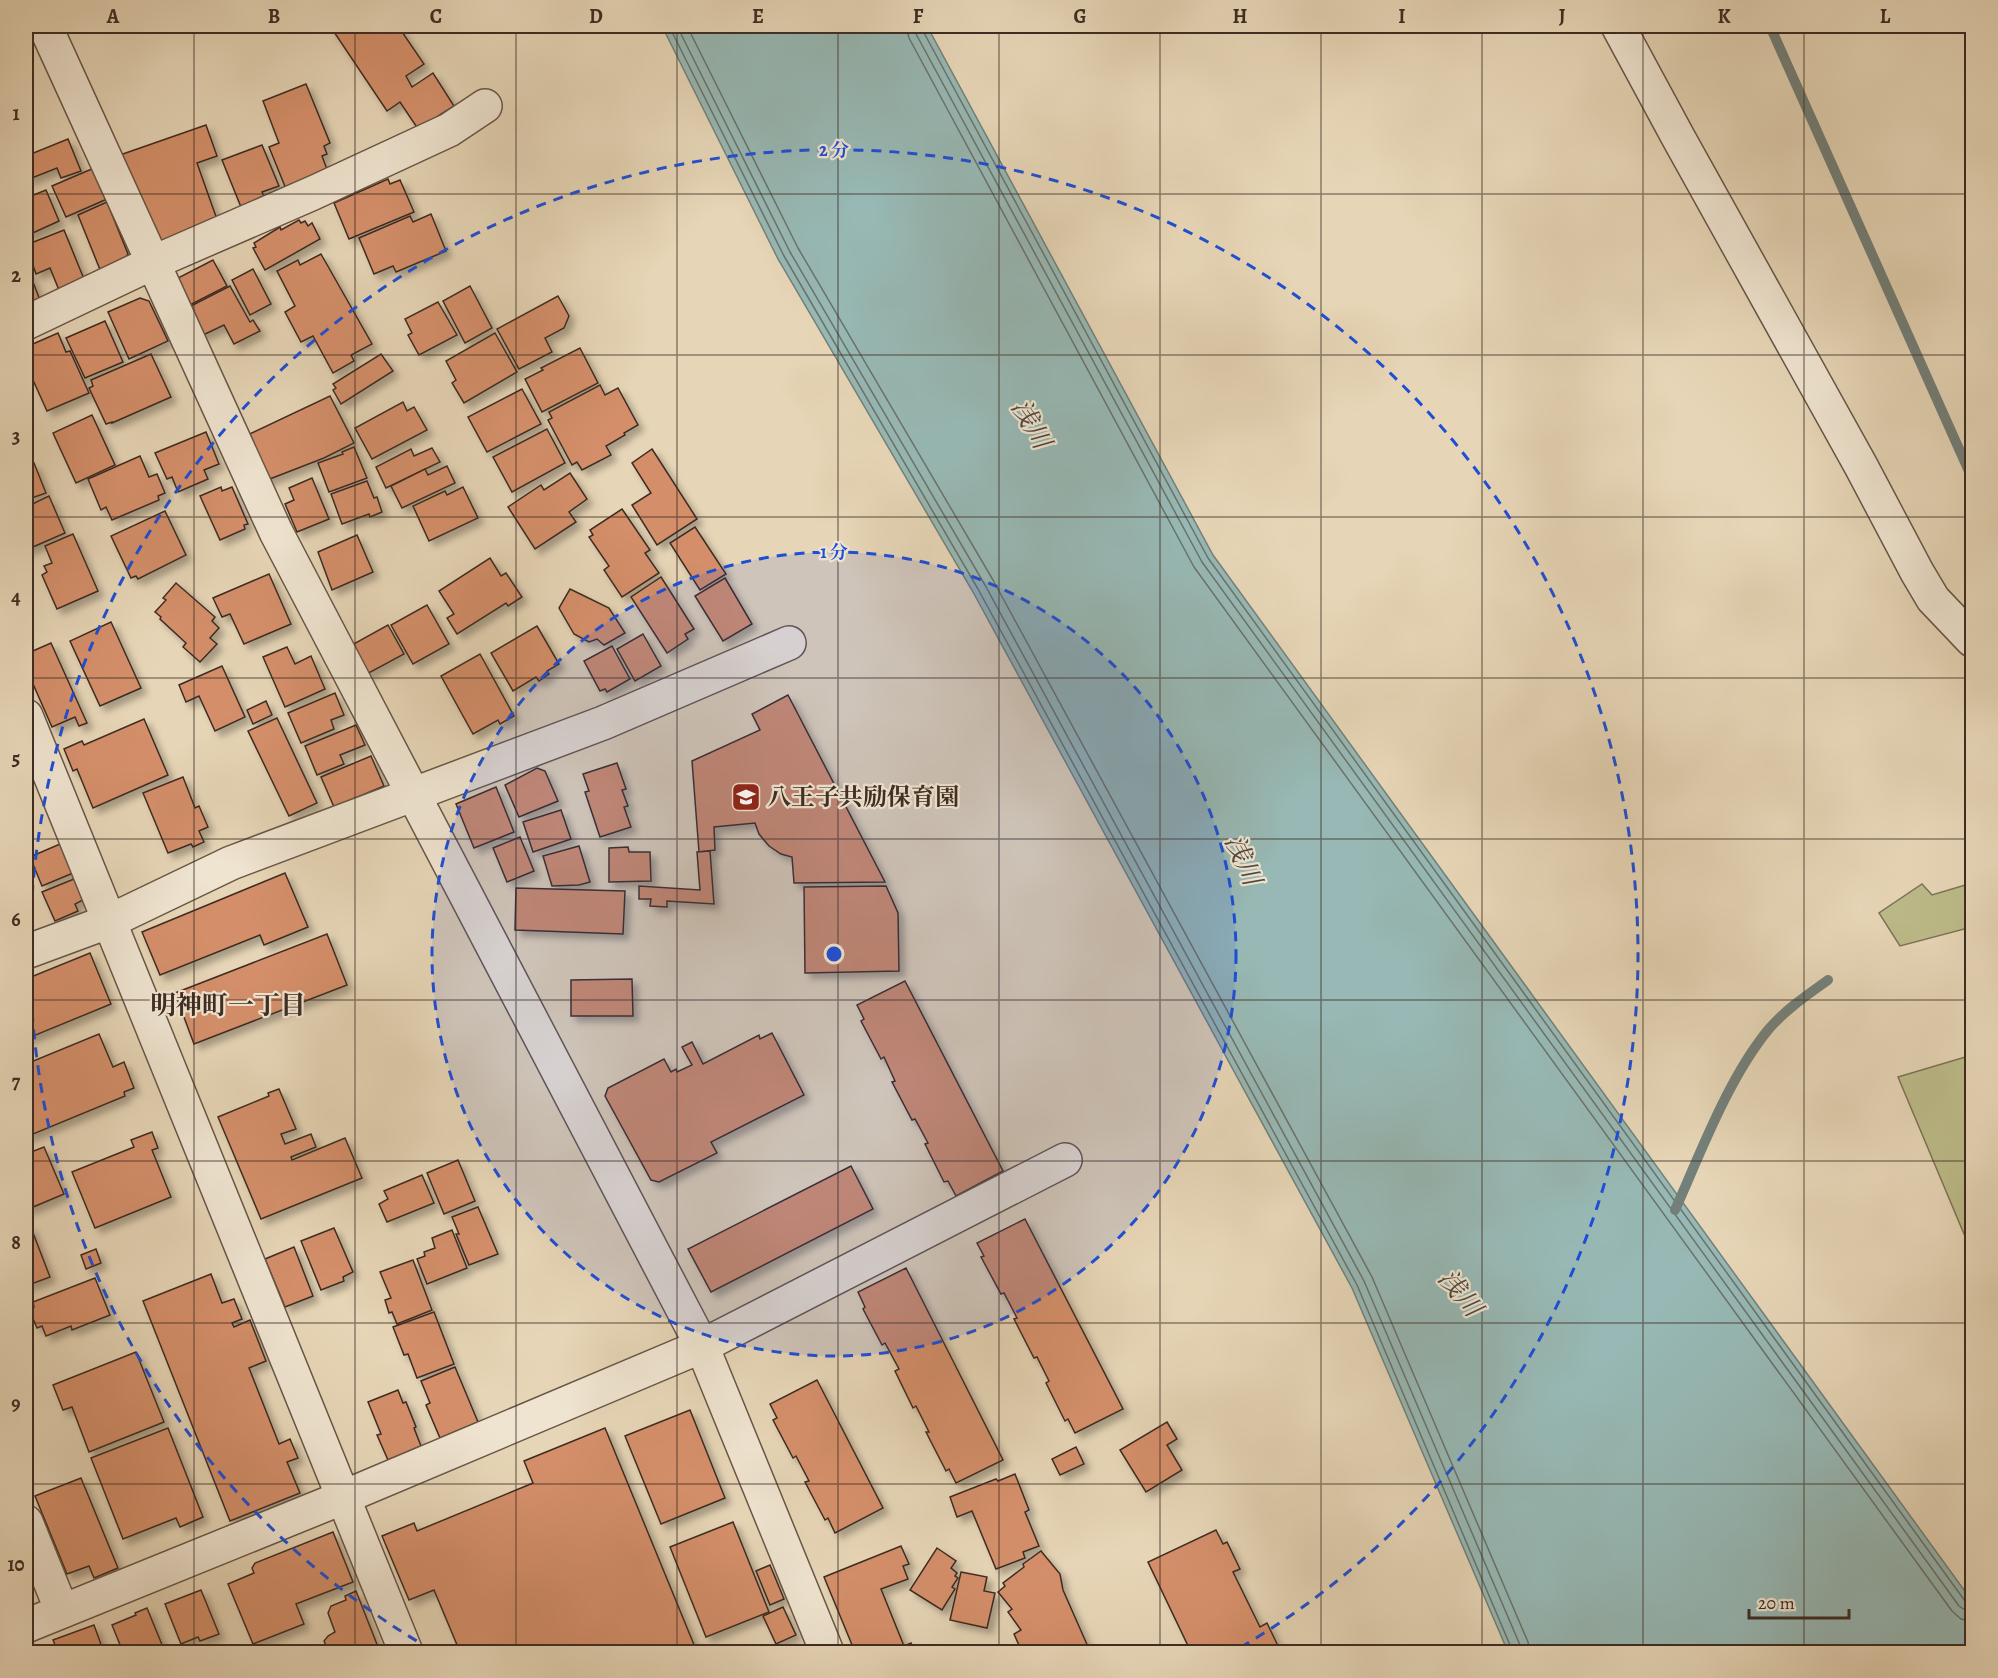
<svg xmlns="http://www.w3.org/2000/svg" width="1998" height="1678" font-family="Alegreya,'Noto Serif JP',serif">
	<defs>
		<filter id="shadow"><feDropShadow dx="5.5" dy="5.5" stdDeviation="3" flood-color="#0004"/></filter>
	</defs>
	<rect width="100%" height="100%" fill="#e6d5b6"/>
	<filter id="stains"><feTurbulence type="fractalNoise" baseFrequency=".00333" numOctaves="4"/><feColorMatrix values="0 0 0 0 .2 0 0 0 0 .09 0 0 0 0 .02 0 0 0 .5 -.17"/></filter>
	<radialGradient id="worn" r=".72"><stop offset=".6" stop-color="#630" stop-opacity="0"/><stop offset="1" stop-color="#630" stop-opacity=".3"/></radialGradient>
	<g fill="#bcbb89" stroke="#7d7456" stroke-width="1.5">
		<path d="M1972,883V927L1900,946L1879,913L1922,884L1932,895Z"/>
		<path d="M1972,1055V1253L1898,1077Z"/>
	</g>
	<path fill="#97b8b4" stroke="#73807a" stroke-width="1.5" d="M662,26H927L1213,555L1972,1601V1652H1508L1352,1288L973,592L778,259Z"/>
	<g fill="none" stroke-linecap="round" stroke-linejoin="round">
		<g stroke="#6a726c" stroke-width="1.5">
			<path d="M669,26L784,256L978,589L1357,1285L1513,1652"/>
			<path d="M677,26L790,252L985,585L1364,1281L1520,1645L1521,1652"/>
			<path d="M687,26L798,248L993,580L1372,1277L1528,1642L1530,1652"/>
			<path d="M906,26L909,38L1194,567L1952,1611L1961,1619L1972,1621"/>
			<path d="M915,26L916,34L1202,562L1959,1606L1965,1610L1972,1612"/>
			<path d="M922,26L923,31L1208,558L1965,1601L1972,1604"/>
		</g>
		<g stroke="#73807a" stroke-width="10">
			<path d="M1770,26L1972,478"/>
			<path d="M1675,1210C1701,1152 1728,1079 1768,1030C1785,1010 1807,995 1828,980"/>
		</g>
	</g>
	<g fill="#d48f6a" stroke="#3e2c23" stroke-width="1.5" filter="url(#shadow)">
		<path d="M330,26H344L346,28L349,26H398L424,64L406,76L412,87L433,73L454,106L418,129L400,102L387,111Z"/>
		<path d="M306,84L330,143L324,146L327,154L322,156L328,172L286,189L269,147L279,143L263,101Z"/>
		<path d="M206,125L217,156L197,163L219,225L160,246L120,155Z"/>
		<path d="M68,139L81,171L61,178L57,168L27,180L26,156Z"/>
		<path d="M262,145L279,186L262,192L267,203L243,212L222,160Z"/>
		<path d="M94,168L107,199L66,217L52,186Z"/>
		<path d="M388,179L390,184L400,180L414,212L349,239L334,203Z"/>
		<path d="M46,190L59,221L26,236V198Z"/>
		<path d="M107,202L128,254L123,262L101,272L78,215Z"/>
		<path d="M431,214L446,251L396,272L393,266L374,274L359,238L410,216L413,222Z"/>
		<path d="M299,220L301,223L305,221L308,226L312,223L320,239L265,270L253,248L256,247L254,243L280,227L281,230Z"/>
		<path d="M64,230L84,279L59,290L50,268L36,274L26,245Z"/>
		<path d="M321,254L372,344L351,355L354,361L333,373L313,336L301,342L285,312L295,306L277,271L298,260L300,265Z"/>
		<path d="M213,260L227,286L186,307L176,279Z"/>
		<path d="M26,264L40,300L26,306Z"/>
		<path d="M253,269L271,304L250,315L232,280Z"/>
		<path d="M230,286L250,322L253,320L260,331L234,344L224,325L201,336L183,310Z"/>
		<path d="M470,286L492,328L465,343L443,301Z"/>
		<path d="M558,296L569,316L564,328L545,338L552,352L519,369L497,329Z"/>
		<path d="M140,298L149,301L168,341L129,359L108,312Z"/>
		<path d="M438,302L457,335L419,355L408,335L412,333L405,319Z"/>
		<path d="M105,321L123,362L85,378L66,338Z"/>
		<path d="M58,333L66,352L70,351L89,393L47,411L28,369L33,367L26,347Z"/>
		<path d="M495,333L517,372L464,403L452,383L456,380L446,361Z"/>
		<path d="M580,348L598,383L542,412L525,379L543,370L541,368Z"/>
		<path d="M151,354L171,397L112,423V422L106,424L89,388L93,386L91,380Z"/>
		<path d="M381,354L393,371L341,404L333,390L336,388L333,384Z"/>
		<path d="M600,385L605,395L618,388L638,425L624,433L625,435L606,446L611,455L582,470L577,462L572,465L548,420L552,418L549,412Z"/>
		<path d="M522,389L541,424L487,452L468,417Z"/>
		<path d="M330,396L354,443L324,458L262,482L241,438Z"/>
		<path d="M403,402L407,411L414,407L427,430L372,459L355,428Z"/>
		<path d="M92,415L115,465L76,483L53,433Z"/>
		<path d="M547,429L565,463L512,492L493,457Z"/>
		<path d="M206,432L219,464L204,470L208,479L178,492L172,477L167,479L155,453Z"/>
		<path d="M354,447L367,478L329,492L318,463L343,454L342,452Z"/>
		<path d="M432,448L440,462L386,488L376,467L411,449L414,456Z"/>
		<path d="M652,449L697,519L657,545L632,505L651,493L632,463Z"/>
		<path d="M140,456L149,477L157,474L165,493L158,496L159,500L112,520L106,507L101,510L88,479Z"/>
		<path d="M34,463L46,493L26,500V467Z"/>
		<path d="M447,466L455,483L402,508L391,486L425,469L428,475Z"/>
		<path d="M570,473L587,499L569,512L576,522L535,549L508,507L541,485L544,490Z"/>
		<path d="M312,478L329,519L297,532L285,504L294,500L289,488Z"/>
		<path d="M367,481L374,498L377,497L382,512L370,517L369,514L342,524L331,494Z"/>
		<path d="M221,487L222,491L232,487L248,524L244,525L245,529L220,540L200,496Z"/>
		<path d="M463,487L478,518L429,541L413,506L445,491L447,495Z"/>
		<path d="M49,496L65,533L26,550V507Z"/>
		<path d="M622,509L650,550L645,553L659,573L622,597L604,570L609,566L589,537L593,535L590,530Z"/>
		<path d="M165,511L186,555L138,579L136,576L131,578L111,536Z"/>
		<path d="M695,527L726,574L700,590L670,543Z"/>
		<path d="M73,534L98,591L57,609L42,575L47,572L44,566L52,563L45,546Z"/>
		<path d="M357,535L373,572L332,590L318,552Z"/>
		<path d="M490,558L501,576L506,573L522,597L508,606L506,603L457,634L447,618L454,614L439,591Z"/>
		<path d="M269,574L291,624L244,644L230,614L222,617L213,598Z"/>
		<path d="M661,577L694,629L685,634L688,639L667,653L631,597Z"/>
		<path d="M725,578L752,624L723,641L695,596Z"/>
		<path d="M176,583L215,617L212,621L219,628L210,638L217,644L200,662L183,647L186,643L160,619L161,617L155,612L166,600L163,598Z"/>
		<path d="M570,589L609,608L625,633L604,645L597,639L589,642L574,634L559,608Z"/>
		<path d="M427,605L449,644L413,664L391,625Z"/>
		<path d="M111,622L141,688L100,706L70,641Z"/>
		<path d="M388,625L404,654L365,675L350,646Z"/>
		<path d="M537,626L559,664L547,671L549,674L539,681L536,677L513,691L491,653Z"/>
		<path d="M643,634L661,666L635,681L617,649Z"/>
		<path d="M51,643L87,723L79,726L75,717L52,727L26,668L29,666L26,654Z"/>
		<path d="M612,646L630,679L607,692L605,689L600,691L584,661Z"/>
		<path d="M287,647L295,664L311,656L325,689L285,707L263,657Z"/>
		<path d="M480,654L514,716L500,724L498,720L473,734L441,676Z"/>
		<path d="M222,666L245,717L215,731L199,696L186,702L179,685Z"/>
		<path d="M335,693L344,715L331,720L334,729L301,743L288,713Z"/>
		<path d="M788,695L885,882L794,883L792,857L781,854L769,846L759,834L755,823L714,827L715,850L699,852L692,761L760,730L752,714Z"/>
		<path d="M266,701L272,715L253,724L247,710Z"/>
		<path d="M277,718L317,803L289,816L248,731Z"/>
		<path d="M144,719L168,775L93,808L77,769L73,771L64,749L82,741L84,745Z"/>
		<path d="M356,725L365,745L340,755L344,764L317,775L305,746Z"/>
		<path d="M371,756L384,786L334,807L321,777Z"/>
		<path d="M617,763L626,789L622,790L628,806L624,807L631,827L600,837L585,792L589,791L583,774Z"/>
		<path d="M537,768L545,771L558,801L519,817L505,785Z"/>
		<path d="M183,777L195,808L199,806L208,827L199,831L204,842L193,847L191,844L168,853L143,793Z"/>
		<path d="M496,787L514,832L474,848L456,804Z"/>
		<path d="M561,810L571,839L533,852L523,822Z"/>
		<path d="M520,837L534,871L507,882L493,848Z"/>
		<path d="M60,844L73,873L42,886L30,857Z"/>
		<path d="M579,846L590,882L579,885L552,886L543,856Z"/>
		<path d="M628,847L629,852H650L651,881L609,882V848Z"/>
		<path d="M710,851L714,904L667,901V907L650,906L651,899H639V886L700,890L697,852Z"/>
		<path d="M285,873L308,927L264,945L260,935L160,975L142,932Z"/>
		<path d="M74,879L83,900L75,904L78,911L55,921L42,892Z"/>
		<path d="M886,886L898,913L899,971L805,973L804,887Z"/>
		<path d="M516,888L625,891L623,934L515,930Z"/>
		<path d="M327,934L347,985L194,1044L175,993Z"/>
		<path d="M90,953L111,1004L26,1039V979Z"/>
		<path d="M632,979L633,1016H571V980Z"/>
		<path d="M905,981L1003,1171L956,1196L948,1181L944,1182L925,1144L928,1143L915,1119L912,1120L892,1082L895,1081L884,1057L881,1059L861,1021L864,1019L857,1005Z"/>
		<path d="M772,1033L804,1095L711,1142L717,1153L659,1182L651,1180L605,1096L608,1088L664,1059L671,1072L676,1069L677,1072L692,1065L682,1047L692,1042L703,1064L759,1035L760,1039Z"/>
		<path d="M99,1034L113,1067L124,1062L134,1088L124,1092L125,1096L26,1137V1064Z"/>
		<path d="M279,1089L296,1129L281,1134L285,1144L311,1134L316,1147L291,1157L292,1160L345,1138L362,1178L261,1219L218,1117L269,1096L268,1093Z"/>
		<path d="M152,1132L158,1148L152,1150L171,1197L95,1228L72,1172L134,1147L131,1140Z"/>
		<path d="M44,1147L64,1194L26,1210V1154Z"/>
		<path d="M458,1160L475,1201L444,1214L427,1173Z"/>
		<path d="M851,1166L873,1209L711,1292L688,1249Z"/>
		<path d="M422,1175L434,1203L387,1222L379,1204L388,1199L384,1191Z"/>
		<path d="M478,1207L498,1254L469,1265L456,1234H459L452,1217Z"/>
		<path d="M1025,1219L1123,1409L1075,1433L1068,1419L1065,1421L1046,1383L1049,1381L1037,1357L1034,1358L1014,1319L1017,1318L1004,1293L1001,1294L981,1257L984,1256L977,1243Z"/>
		<path d="M30,1225L50,1277L26,1286V1227Z"/>
		<path d="M334,1228L353,1272L343,1277L344,1281L321,1290L301,1241Z"/>
		<path d="M452,1230L467,1268L427,1284L417,1259L425,1256L424,1252L435,1248L432,1238Z"/>
		<path d="M294,1247L313,1296L285,1307L265,1259Z"/>
		<path d="M96,1249L101,1263L86,1269L81,1255Z"/>
		<path d="M413,1260L432,1310L397,1324L392,1312L389,1313L385,1300L391,1298L380,1272Z"/>
		<path d="M906,1268L1003,1460L956,1483L949,1469L946,1471L926,1432H929L916,1406L913,1408L895,1371L899,1369L885,1343L882,1345L863,1309L865,1307L858,1292Z"/>
		<path d="M211,1274L222,1303L234,1299L242,1319L232,1323L234,1327L250,1320L266,1361L249,1368L279,1444L290,1439L298,1458L287,1462L300,1493L230,1521L143,1301Z"/>
		<path d="M95,1278L110,1315L72,1330L71,1326L46,1336L42,1326L37,1328L29,1309L34,1307L33,1302Z"/>
		<path d="M434,1312L454,1364L417,1378L408,1354L404,1355L393,1327Z"/>
		<path d="M136,1352L164,1422L89,1452L72,1407L63,1410L53,1385Z"/>
		<path d="M455,1367L478,1422L440,1438L426,1405L430,1403L421,1381Z"/>
		<path d="M817,1380L883,1508L835,1533L828,1518L825,1520L805,1482L809,1481L796,1456L793,1458L773,1420L777,1418L770,1404Z"/>
		<path d="M398,1390L403,1403L406,1402L416,1427L414,1428L421,1446L388,1460L377,1435L381,1434L368,1402Z"/>
		<path d="M690,1410L725,1498L661,1524L625,1436Z"/>
		<path d="M1167,1422L1177,1439L1167,1445L1182,1470L1146,1492L1120,1450Z"/>
		<path d="M168,1428L203,1517L180,1527L176,1518L123,1539L91,1458Z"/>
		<path d="M605,1428L697,1652H460L434,1590L409,1600L382,1536L414,1523L417,1531L533,1483L524,1461Z"/>
		<path d="M1076,1447L1084,1464L1060,1475L1052,1459Z"/>
		<path d="M1015,1474L1029,1510L1025,1512L1039,1546L1023,1552L1025,1558L996,1569L972,1511L957,1517L950,1497L996,1479L998,1481Z"/>
		<path d="M81,1478L118,1568L94,1578L89,1566L67,1574L35,1496Z"/>
		<path d="M733,1522L769,1612L706,1637L670,1547Z"/>
		<path d="M1216,1530L1223,1544L1227,1542L1240,1569L1233,1572L1260,1627L1267,1623L1280,1650L1275,1652H1191L1148,1562Z"/>
		<path d="M333,1532L353,1582L296,1604L304,1624L253,1644L228,1584L254,1573L252,1568L255,1563Z"/>
		<path d="M901,1546L909,1564L903,1566L908,1579L881,1589L904,1646L911,1643L915,1652H855L824,1577Z"/>
		<path d="M937,1548L956,1561L951,1568L957,1573L955,1576L958,1578L952,1587L955,1589L942,1610L910,1590Z"/>
		<path d="M1041,1551L1060,1574L1063,1590L1089,1649L1081,1652H1022L1014,1634L1021,1630L1008,1612L1012,1609L998,1592L1005,1586L1003,1583L1024,1567L1023,1564Z"/>
		<path d="M770,1565L784,1599L770,1605L756,1571Z"/>
		<path d="M961,1572L987,1577L984,1591L995,1593L987,1628L950,1620Z"/>
		<path d="M201,1590L219,1634L200,1641L198,1637L181,1644L165,1604Z"/>
		<path d="M356,1591L380,1652H329L324,1641L328,1636L335,1632L328,1613L331,1606L346,1600L345,1596Z"/>
		<path d="M783,1607L796,1635L776,1644L763,1616Z"/>
		<path d="M147,1608L165,1652H123L112,1625L136,1615L135,1613Z"/>
		<path d="M94,1625L103,1650L97,1652H58L53,1640Z"/>
	</g>
	<g fill="none" stroke-linecap="round" stroke-linejoin="round">
		<g stroke="#685648" stroke-width="36">
			<g id="minor">
				<path d="M45,26L276,532L702,1346L827,1652"/>
				<path d="M1618,26L1678,137L1861,466L1917,572L1933,599L1972,640"/>
				<path d="M26,323L152,263L313,193L449,130L485,106"/>
				<path d="M26,716L406,1652"/>
				<path d="M26,952L110,921L231,863L603,723L789,643"/>
				<path d="M26,1522L62,1611"/>
				<path d="M26,1626L344,1497L702,1346L1065,1160"/>
			</g>
		</g>
		<use href="#minor" stroke="#efe4d0" stroke-width="33"/>
	</g>
	<path fill="none" stroke="#3e2c23" stroke-width="1.5" stroke-opacity="0.55" d="M194,26V1652M355,26V1652M516,26V1652M677,26V1652M838,26V1652M999,26V1652M1160,26V1652M1321,26V1652M1482,26V1652M1643,26V1652M1804,26V1652M26,194H1972M26,355H1972M26,517H1972M26,678H1972M26,839H1972M26,1000H1972M26,1161H1972M26,1323H1972M26,1484H1972"/>
	<circle cx="834" cy="954" r="402" fill="#1d4ed8" fill-opacity=".12"/>
	<g fill="none" stroke="#1d4ed8" stroke-width="3" stroke-dasharray="10 8">
		<circle cx="834" cy="954" r="402"/>
		<path d="M432 1650A804 804 0 1 1 1236 1650"/>
	</g>
	<defs>
		<g id="school-square" transform="scale(1.5)"><rect x="-9" y="-9" width="18" height="18" rx="4" fill="#8f2418" stroke="#efe4d0"/><path d="M0-5L7-2L0 1L-7-2ZM-4 1L0 2.5L4 1V4Q0 6-4 4Z" fill="#fff"/></g>
	</defs>
	<g fill-rule="evenodd">
		<use href="#school-square" x="746" y="797"/>
	</g>
	<g text-anchor="middle" dominant-baseline="central" stroke-width="4.5" stroke-linejoin="round" paint-order="stroke">
		<g font-size="24" font-weight="bold" fill="#3e2c23" stroke="#efe4d0" text-anchor="start">
			<text x="767" y="797">八王子共励保育園</text>
		</g>
		<g font-size="26" font-style="italic" fill="#504840" stroke="#efe4d0">
			<text transform="translate(1031 424) rotate(60)">浅川</text>
			<text transform="translate(1243 860) rotate(66)">浅川</text>
			<text transform="translate(1460 1293) rotate(51)">浅川</text>
		</g>
		<g font-size="26" font-weight="bold" fill="#3e2c23" stroke="#efe4d0">
			<text x="228" y="1005">明神町一丁目</text>
		</g>
	</g>
	<circle cx="834" cy="954" r="9" fill="#1d4ed8" stroke="#efe4d0" stroke-width="3"/>
	<g font-size="18" text-anchor="middle" font-weight="bold" fill="#1d4ed8" stroke="#efe4d0" stroke-width="4.5" stroke-linejoin="round" paint-order="stroke">
		<text x="834" y="156">2 分</text>
		<text x="834" y="558">1 分</text>
	</g>
	<rect width="1998" height="1678" fill="none" stroke="#e6d5b6" stroke-width="66"/>
	<path d="M1749 1609v9h100v-9" fill="none" stroke="#3e2c23" stroke-width="3"/>
	<text x="1758" y="1609" font-size="18" fill="#3e2c23" stroke="#efe4d0" stroke-width="4.5" paint-order="stroke">20 m</text>
	<rect x="33" y="33" width="1932" height="1612" fill="none" stroke="#3e2c23" stroke-width="2"/>
	<g font-size="20" text-anchor="middle" font-weight="bold" fill="#3e2c23">
		<text x="113" y="23">A</text>
		<text x="274" y="23">B</text>
		<text x="436" y="23">C</text>
		<text x="596" y="23">D</text>
		<text x="758" y="23">E</text>
		<text x="918" y="23">F</text>
		<text x="1080" y="23">G</text>
		<text x="1240" y="23">H</text>
		<text x="1402" y="23">I</text>
		<text x="1562" y="23">J</text>
		<text x="1724" y="23">K</text>
		<text x="1885" y="23">L</text>
		<text x="16" y="120">1</text>
		<text x="16" y="282">2</text>
		<text x="16" y="443">3</text>
		<text x="16" y="604">4</text>
		<text x="16" y="765">5</text>
		<text x="16" y="926">6</text>
		<text x="16" y="1088">7</text>
		<text x="16" y="1249">8</text>
		<text x="16" y="1410">9</text>
		<text x="16" y="1571">10</text>
	</g>
	<rect width="100%" height="100%" filter="url(#stains)"/>
	<rect width="100%" height="100%" fill="url(#worn)"/>
</svg>
